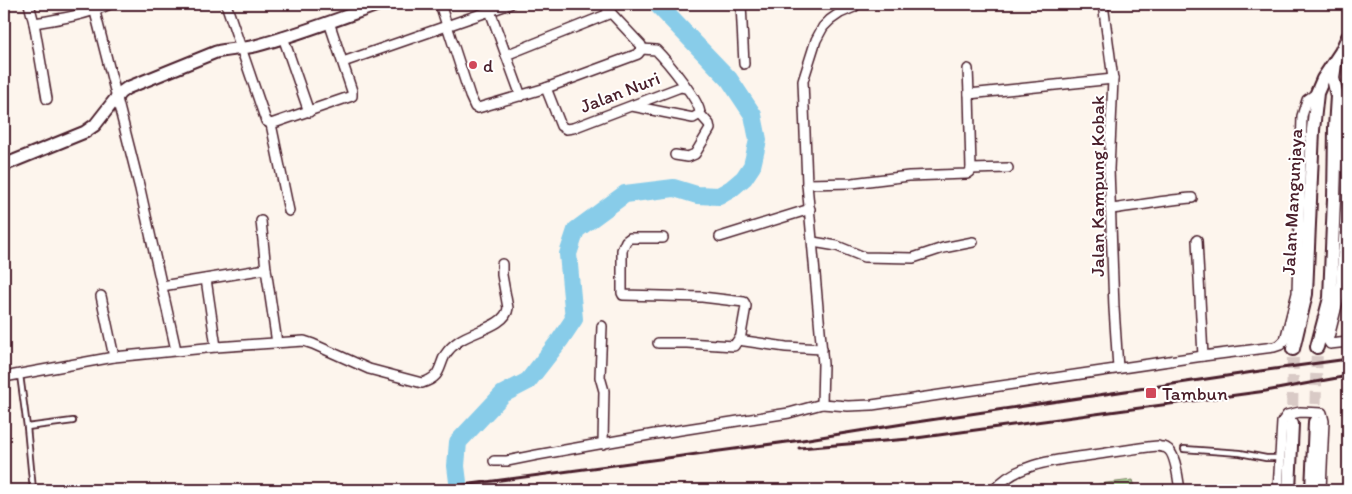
<svg xmlns="http://www.w3.org/2000/svg" width="1352" height="494" font-family="Itim,sans-serif">
	<defs>
		<pattern id="forest-firs" width="22" height="20" patternUnits="userSpaceOnUse" patternTransform="scale(1.25)"><rect width="22" height="20" fill="#abda9a"/><path d="M5 1l3.5 6h-7zM16 11l3.5 6h-7z" fill="#95bb85"/></pattern>
	</defs>
	<rect width="100%" height="100%" fill="#fdf5ed"/>
	<filter id="ink" filterUnits="userSpaceOnUse"><feTurbulence type="fractalNoise" baseFrequency=".02" numOctaves="2"/><feDisplacementMap in="SourceGraphic" scale="10" xChannelSelector="R" yChannelSelector="G"/><feConvolveMatrix kernelMatrix="1 2 1 2 8 2 1 2 1" color-interpolation-filters="sRGB"/></filter>
	<g filter="url(#ink)">
		<path fill="url(#forest-firs)" stroke="#7a7c62" d="M1133,480L1136,490H1080L1099,484Z"/>
		<g fill="none" stroke-linecap="round" stroke-linejoin="round">
			<path stroke="#88cce9" stroke-width="18" d="M459,490L456,466L458,442L503,394L528,381L560,340L574,319L568,254L576,230L625,194L674,188L697,195L719,196L731,189L744,178L752,166L758,140L753,115L729,79L657,4"/>
			<g stroke="#d9cac6" stroke-width="12" stroke-dasharray="12 6" stroke-linecap="butt">
				<path d="M1315,422L1317,347"/>
				<path d="M1292,424L1293,349"/>
			</g>
			<g stroke="#4a1f2b" stroke-width="8">
				<g id="service">
					<path d="M20,375L27,427L73,421"/>
					<path d="M27,427L33,490"/>
					<path d="M1184,449L1240,453L1266,458H1279"/>
				</g>
			</g>
			<g stroke="#4a1f2b" stroke-width="12">
				<g id="minor">
					<path d="M29,4L34,23L47,99"/>
					<path d="M93,4L140,189L176,350"/>
					<path d="M226,4L265,118L266,121L271,124"/>
					<path d="M440,4L470,96L475,107L478,108L546,88L638,54L642,49L641,45L611,13L604,4"/>
					<path d="M741,4L744,64"/>
					<path d="M857,4L854,7L840,13L830,20L823,27L816,40L803,81L807,184L823,364L822,404L848,406L872,405L1203,356L1274,347L1280,345L1285,340L1297,293L1302,116L1307,100L1317,93"/>
					<path d="M1103,4L1113,79L1109,169L1114,308L1118,368"/>
					<path d="M490,11L521,96"/>
					<path d="M34,23C60,19 86,15 110,4"/>
					<path d="M283,37L309,112"/>
					<path d="M506,55L611,13"/>
					<path d="M343,62L510,4"/>
					<path d="M968,69L969,94"/>
					<path d="M546,88L561,126L566,129L573,128L678,88L681,87L686,88"/>
					<path d="M1339,100L1342,107L1343,115L1346,202L1340,294L1328,341L1330,344L1348,342"/>
					<path d="M632,106L693,118L700,114C701,102 666,60 656,50L642,49"/>
					<path d="M271,124L352,96V91L329,22"/>
					<path d="M271,124L289,211"/>
					<path d="M675,155L688,157L695,154L710,129L709,124L700,114"/>
					<path d="M971,169L1008,168"/>
					<path d="M807,184L852,183L909,176L967,174L970,172L971,169L969,94L1113,79"/>
					<path d="M1111,209C1138,206 1165,200 1192,198"/>
					<path d="M261,221L266,269L277,343"/>
					<path d="M720,237L810,209"/>
					<path d="M663,238H630L626,241L622,250V293L623,295L702,297L744,302L746,306L740,340"/>
					<path d="M1197,240L1203,356"/>
					<path d="M813,242L837,246L864,257L913,258L943,248L973,242"/>
					<path d="M206,279L216,347"/>
					<path d="M162,286L266,269"/>
					<path d="M101,296L114,357"/>
					<path d="M602,326L600,377L604,391L603,444"/>
					<path d="M658,343H687L734,346L738,340L786,347L822,349"/>
					<path d="M4,377L114,357L216,347L304,341L313,344L369,369L422,383C441,377 438,369 445,355C449,349 453,345 459,341C473,331 506,326 508,308L502,275V264"/>
					<path d="M494,461H507L537,455L655,434L789,413L822,404"/>
					<path d="M994,490C1017,462 1059,460 1093,455C1115,452 1136,448 1158,446C1159,447 1166,447 1166,448C1176,452 1178,480 1180,490"/>
					<path d="M1278,490L1282,422L1287,415L1300,412L1322,413L1324,421L1321,490"/>
				</g>
			</g>
			<g stroke="#4a1f2b" stroke-width="15">
				<path id="tertiary" d="M4,165L85,132L95,125L120,93L127,88L216,52C229,49 242,49 255,46C297,35 338,19 380,4"/>
			</g>
			<g stroke="#4a1f2b" stroke-width="16">
				<g id="secondary">
					<path d="M1317,347L1330,298L1334,199L1335,128L1337,96L1333,78L1335,64"/>
					<path d="M1293,349L1306,294L1313,130L1317,93L1323,79L1341,52L1348,37"/>
					<path d="M1289,490L1292,424"/>
					<path d="M1312,490L1315,422"/>
				</g>
			</g>
			<use href="#service" stroke="#fff" stroke-width="4.5"/>
			<use href="#minor" stroke="#fff" stroke-width="9"/>
			<use href="#tertiary" stroke="#fff" stroke-width="11"/>
			<use href="#secondary" stroke="#fff" stroke-width="12"/>
			<g stroke="#4a1f2b" stroke-width="3">
				<path d="M799,448L909,439L1266,391L1348,376"/>
				<path d="M426,490L802,440L903,424L1267,370L1348,359"/>
			</g>
		</g>
	</g>
	<g fill="#d1495b" stroke="#fff" stroke-width="2">
		<circle cx="473" cy="65" r="5"/>
		<rect x="1145" y="387" width="12" height="12" rx="2.5"/>
	</g>
	<g text-anchor="middle" dominant-baseline="central" stroke-width="4" stroke-linejoin="round" paint-order="stroke">
		<g font-size="19" fill="#4a1f2b" stroke="#fff" text-anchor="start">
			<text x="483" y="65">d</text>
			<text x="1162" y="393">Tambun</text>
		</g>
		<g font-size="19" fill="#4a1f2b" stroke="#fff">
			<text transform="translate(620 92) rotate(-21)">Jalan Nuri</text>
			<text transform="translate(1097 186) rotate(-90)">Jalan Kampung Kobak</text>
			<text transform="translate(1292 202) rotate(-87)">Jalan Mangunjaya</text>
		</g>
	</g>
	<rect width="1352" height="494" fill="none" stroke="#fff" stroke-width="20"/>
	<rect x="10" y="10" width="1332" height="474" fill="none" stroke="#4a1f2b" stroke-width="2" filter="url(#ink)"/>
</svg>
